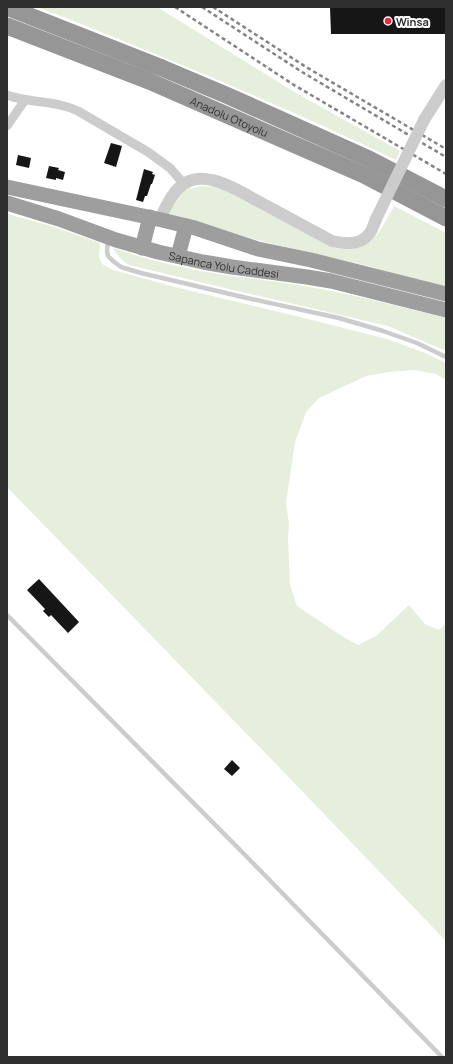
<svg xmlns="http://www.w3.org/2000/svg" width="453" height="1064" font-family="Manrope,sans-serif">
	<rect width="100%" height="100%" fill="#fff"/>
	<g fill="#e6eedc">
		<path d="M37,7H157L296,93L400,151L396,160C328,127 259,97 189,68C138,47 88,26 37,7Z"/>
		<path d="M202,186L213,187L225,190L327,245C332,247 338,249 343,249C372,253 382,227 394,206L446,233V288L415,280L369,266L281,246L243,236L195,221L167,213L181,192L189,189Z"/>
		<path d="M7,214L51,226L100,243L99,257L102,264L113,270L175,287L296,316L387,339L425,353L446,363V380L436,374L414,370L389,372L366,376L319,398L306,412L295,442L286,503L289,524L288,538L290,585L297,606L342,636L358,645L376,636L409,605L425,624L439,630L446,623V941L276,764L7,487Z"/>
		<path d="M113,248C137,256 161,263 186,268C223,276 261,279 298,285C348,293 397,306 446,318V351L388,326L229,289L129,265C122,260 117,256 113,248Z"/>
	</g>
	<g fill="#161616">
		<path d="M330,7H446V34H331Z"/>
		<path d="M111,143L122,146L116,167L104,163Z"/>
		<path d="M18,155L31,158L29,168L16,165Z"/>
		<path d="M49,166L59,168L58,170L65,172L63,180L56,178V180L46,178Z"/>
		<path d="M144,169L153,172L152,174L155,175L152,184H151L147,196H145L143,202L136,200Z"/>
		<path d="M39,579L79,622L68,633L51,615L49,617L43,611L45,609L27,590Z"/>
		<path d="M232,760L240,768L232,776L224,769Z"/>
	</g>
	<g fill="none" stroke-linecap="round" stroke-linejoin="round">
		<g stroke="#ccc" stroke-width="4.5">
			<path d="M108,239L107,251L108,256L113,261L121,267L141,273L247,298L339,318L383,331L417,343L446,357"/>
			<path d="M7,615L250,860L442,1057"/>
		</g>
		<g stroke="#ccc" stroke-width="9">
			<path d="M7,95C12,97 17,98 22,99C43,103 58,102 78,111L148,152L170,168L184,184"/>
			<path d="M7,126L25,100"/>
		</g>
		<g stroke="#ccc" stroke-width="12">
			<path d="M424,120L446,85"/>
			<path d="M162,220C163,211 164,210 168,203C177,185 191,175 212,180C227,183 241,192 254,199C280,213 306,227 332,241C344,244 360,246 369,234C372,231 374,224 376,219"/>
		</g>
		<g stroke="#9e9e9e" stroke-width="15">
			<path d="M7,187L162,220L195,228L258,249L311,260L446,294"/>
			<path id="s1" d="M7,203L59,219L116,240L158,252L203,262L232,267L307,277L331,281L446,310"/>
			<path d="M142,248L150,217"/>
			<path d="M178,256L186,226"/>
		</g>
		<g stroke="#969696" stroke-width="17">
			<path d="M7,7L162,68L226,95L369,159L446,199"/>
			<path id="s2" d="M7,26L149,81L364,175L446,218"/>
		</g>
		<g stroke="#848484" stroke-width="2.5" stroke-dasharray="4 3" stroke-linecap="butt">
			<path d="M175,7L294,85L446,174"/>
			<path d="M202,7L302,72L446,157"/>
			<path d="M213,7L306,67L446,149"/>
		</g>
		<path stroke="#ccc" stroke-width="12" d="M376,219L424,120"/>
	</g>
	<circle fill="#f62239" stroke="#fff" stroke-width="1.5" cx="388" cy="21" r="4"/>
	<g text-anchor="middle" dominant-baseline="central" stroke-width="4" stroke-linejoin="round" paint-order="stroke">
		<g font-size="11" font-weight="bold" fill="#2f2f2f" stroke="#fff" text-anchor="start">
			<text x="396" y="21">Winsa</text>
		</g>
		<g font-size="11" fill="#2f2f2f" stroke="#fff">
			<text stroke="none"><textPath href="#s2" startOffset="240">Anadolu Otoyolu</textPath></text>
			<text stroke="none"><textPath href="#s1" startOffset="226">Sapanca Yolu Caddesi</textPath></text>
		</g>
	</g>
	<rect width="453" height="1064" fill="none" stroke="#2f2f2f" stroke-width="16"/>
</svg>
